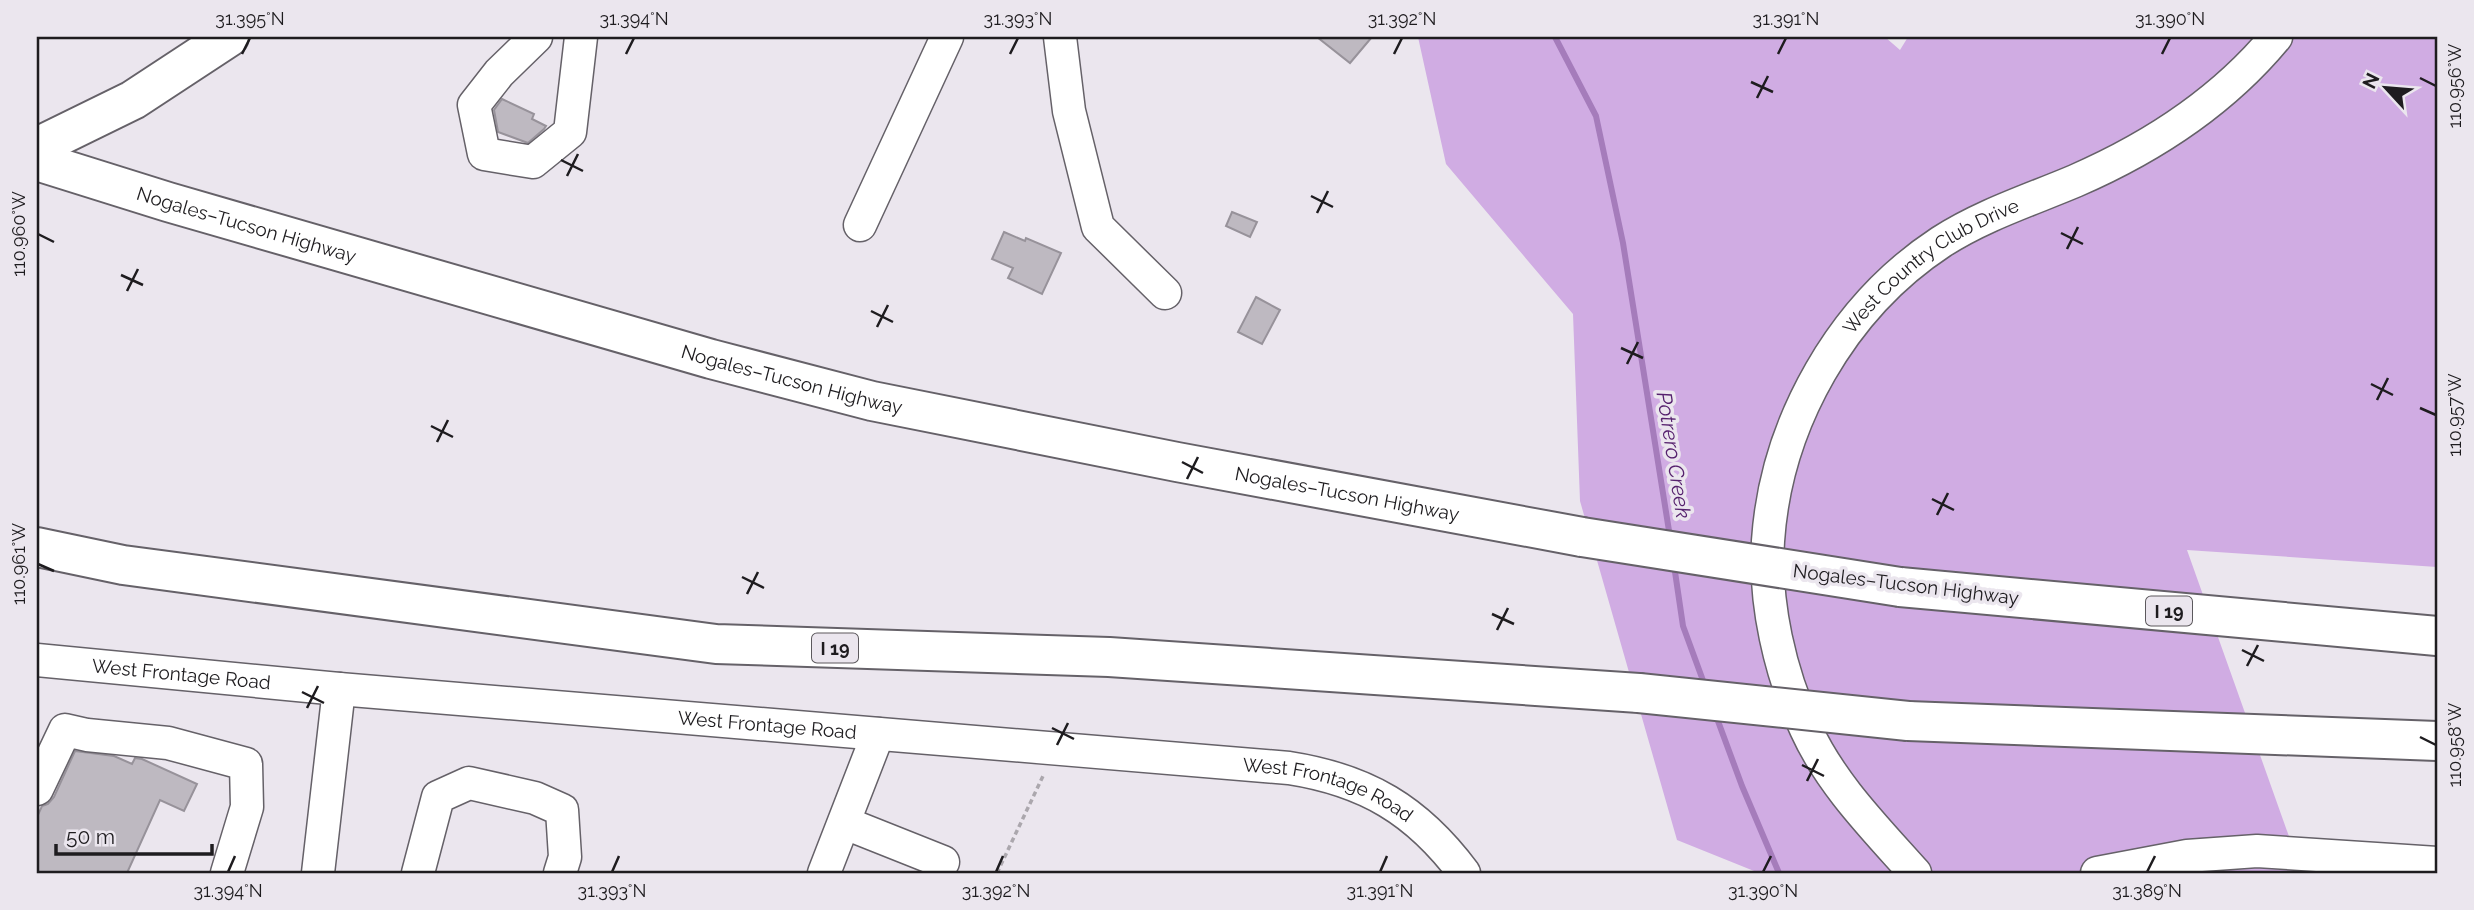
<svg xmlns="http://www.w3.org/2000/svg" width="2474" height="910" font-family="Raleway,sans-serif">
	<rect width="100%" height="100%" fill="#ebe6ee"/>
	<path fill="#d0ace3" d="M1418,37H1885L1900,50L1908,37H2437V567L2187,550L2302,873H1759L1677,840L1580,501L1573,314L1446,164Z"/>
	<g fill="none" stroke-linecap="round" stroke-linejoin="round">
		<g stroke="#a57cbb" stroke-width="6">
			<path d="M1555,37L1596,116L1623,243L1670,537"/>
			<path d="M1674,565L1683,626L1705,686"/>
			<path d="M1715,713L1742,786L1779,873"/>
		</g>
	</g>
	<g fill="#beb9c1" stroke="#97929a" stroke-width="2">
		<path d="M1317,37H1372L1350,63Z"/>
		<path d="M502,99L534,114L532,119L546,126L544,129L528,143L498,132L494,110Z"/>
		<path d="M1232,212L1257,222L1250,237L1226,226Z"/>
		<path d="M1004,232L1025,241L1026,238L1061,253L1042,294L1008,278L1013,268L992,259Z"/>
		<path d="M1256,297L1280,310L1262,344L1238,332Z"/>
		<path d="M75,751L114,756L132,764L135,758L142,759L197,784L184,811L160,800L127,873H37V817L42,806L48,804L54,797Z"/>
	</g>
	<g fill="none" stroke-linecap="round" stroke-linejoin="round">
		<g stroke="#656168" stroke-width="35">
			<g id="minor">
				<path d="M536,37L499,73L474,105L484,154L533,162L570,132L581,37"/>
				<path d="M1060,37L1069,111L1098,227L1165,293"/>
				<path d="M860,225L947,37"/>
				<path id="s1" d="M37,660L339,689L1289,768C1366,780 1417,810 1464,873"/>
				<path d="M37,789L65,730L87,735L168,743L246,764L247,807L227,873"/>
				<path d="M845,823L943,862"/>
				<path d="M318,873L339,689"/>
				<path d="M418,873L438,797L469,783L535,798L562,810L565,857L560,873"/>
				<path d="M824,873L878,734"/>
				<path id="s2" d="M1915,873C1875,828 1831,784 1806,729C1780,673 1764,603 1768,541C1776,423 1842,307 1941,242C1983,215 2030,200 2075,181C2151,148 2223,101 2276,37"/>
				<path d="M2097,873L2187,856L2257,851L2437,863"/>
			</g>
		</g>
		<g stroke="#656168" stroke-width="42">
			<g id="highway">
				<path d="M37,147L133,100L229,37"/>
				<path id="s3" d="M37,161L168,202L711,359L872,401L1177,462L1582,537"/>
				<path d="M37,547L123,565L716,644L1109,657L1639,693"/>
				<path d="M1900,587L2437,636"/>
				<path d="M1908,721L2437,741"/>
			</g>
		</g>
		<path stroke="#aba7ad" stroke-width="3.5" stroke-dasharray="5 3.5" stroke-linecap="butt" d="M997,873L1044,774"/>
		<use href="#minor" stroke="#fff" stroke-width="32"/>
		<use href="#highway" stroke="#fff" stroke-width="38"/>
		<g stroke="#656168" stroke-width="42" stroke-linecap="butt">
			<g id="highway-bridge">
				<path d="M1582,537L1900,587"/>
				<path d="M1639,693L1908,721"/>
			</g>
		</g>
		<use href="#highway-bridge" stroke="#fff" stroke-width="38"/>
	</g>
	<path fill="none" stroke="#1e1c1f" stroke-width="2.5" d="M242,54L250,38M626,54L634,38M1010,54L1018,38M1394,54L1402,38M1778,54L1786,38M2162,54L2170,38M2420,78L2436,86M1751,82L1773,92M1757,98L1768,76M561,160L583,171M567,176L578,154M1311,196L1333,207M1317,213L1328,191M2061,233L2083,244M38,234L54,242M2067,249L2078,227M121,275L143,285M127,291L138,269M871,311L893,322M877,327L888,305M1621,348L1643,358M1627,364L1638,342M2371,384L2393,395M2377,400L2388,378M2420,408L2436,415M431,426L453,437M437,442L448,420M1182,462L1203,473M1187,479L1198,457M1932,499L1954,510M1937,515L1948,493M38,564L54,571M742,577L764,588M747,594L758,572M1492,614L1514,624M1497,630L1508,608M2242,650L2264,661M2247,666L2258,645M302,692L324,703M307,708L318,686M1052,728L1074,739M2420,737L2436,745M1057,745L1068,723M1802,765L1824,776M1807,781L1818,759M228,872L235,856M612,872L619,856M996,872L1003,856M1380,872L1387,856M1763,872L1771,856M2147,872L2155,856"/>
	<g text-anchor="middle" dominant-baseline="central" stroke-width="7" stroke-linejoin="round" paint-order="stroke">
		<g fill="#ebe6ee" stroke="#5c595d" stroke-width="2">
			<rect x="2146" y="596.5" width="46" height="29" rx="5"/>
			<rect x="812" y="633.5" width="46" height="29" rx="5"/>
		</g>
		<g font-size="18" font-weight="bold" fill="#1e1c1f">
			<text x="2169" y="611">I 19</text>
			<text x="835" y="648">I 19</text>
		</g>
		<g font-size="19" fill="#1e1c1f" stroke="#ebe6ee">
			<text stroke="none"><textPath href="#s3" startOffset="219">Nogales–Tucson Highway</textPath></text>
			<text stroke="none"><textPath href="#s2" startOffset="710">West Country Club Drive</textPath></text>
			<text stroke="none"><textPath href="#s3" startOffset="786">Nogales–Tucson Highway</textPath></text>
			<text stroke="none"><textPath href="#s3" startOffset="1353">Nogales–Tucson Highway</textPath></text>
			<text transform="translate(1906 584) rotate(7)">Nogales–Tucson Highway</text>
			<text stroke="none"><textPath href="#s1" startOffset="145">West Frontage Road</textPath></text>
			<text stroke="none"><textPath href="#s1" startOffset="733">West Frontage Road</textPath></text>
			<text stroke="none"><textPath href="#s1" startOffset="1300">West Frontage Road</textPath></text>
		</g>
		<g font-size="21" font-style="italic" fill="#56216e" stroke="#ebe6ee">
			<text transform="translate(1674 455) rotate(81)">Potrero Creek</text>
		</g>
	</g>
	<rect width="2474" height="910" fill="none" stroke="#ebe6ee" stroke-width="77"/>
	<g transform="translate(2386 88) rotate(296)" stroke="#ebe6ee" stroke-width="5" paint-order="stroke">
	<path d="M0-5L12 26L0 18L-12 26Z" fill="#1e1c1f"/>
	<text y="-10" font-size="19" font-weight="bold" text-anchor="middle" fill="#1e1c1f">N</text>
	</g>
	<path d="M56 844v10h156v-10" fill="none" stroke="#1e1c1f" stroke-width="3.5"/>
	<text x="66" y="844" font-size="21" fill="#1e1c1f" stroke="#ebe6ee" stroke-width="5" paint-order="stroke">50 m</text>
	<rect x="38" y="38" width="2398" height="834" fill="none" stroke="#1e1c1f" stroke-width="2.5"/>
	<g font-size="18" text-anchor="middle" fill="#1e1c1f">
		<text x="250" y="25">31.395°N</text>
		<text x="634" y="25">31.394°N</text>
		<text x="1018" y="25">31.393°N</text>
		<text x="1402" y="25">31.392°N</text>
		<text x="1786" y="25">31.391°N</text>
		<text x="2170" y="25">31.390°N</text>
		<text transform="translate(2455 86) rotate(-90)" y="6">110.956°W</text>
		<text transform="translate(19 234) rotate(-90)" y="6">110.960°W</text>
		<text transform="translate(2455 415) rotate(-90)" y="6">110.957°W</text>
		<text transform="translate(19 564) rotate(-90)" y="6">110.961°W</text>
		<text transform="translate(2455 745) rotate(-90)" y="6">110.958°W</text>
		<text x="228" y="897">31.394°N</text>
		<text x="612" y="897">31.393°N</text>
		<text x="996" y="897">31.392°N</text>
		<text x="1380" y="897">31.391°N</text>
		<text x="1763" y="897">31.390°N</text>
		<text x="2147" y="897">31.389°N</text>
	</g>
</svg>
